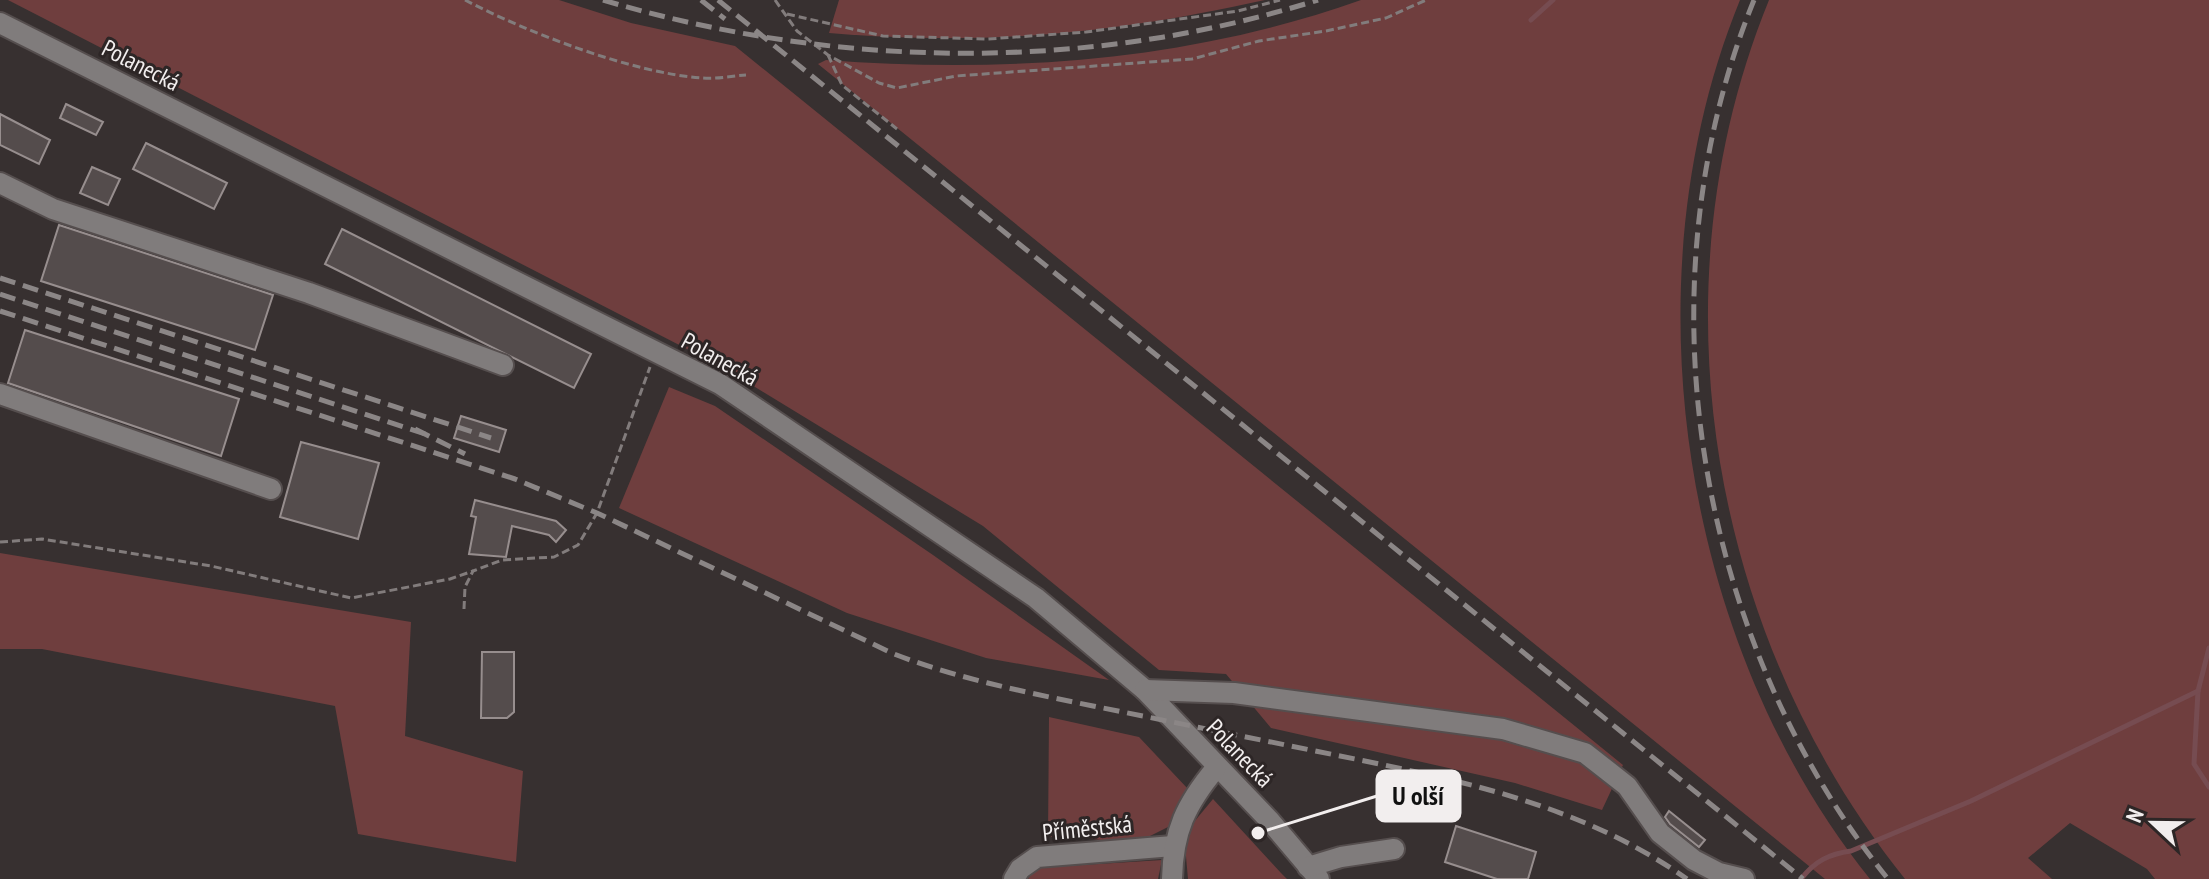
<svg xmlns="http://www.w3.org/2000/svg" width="2209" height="879" font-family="'PT Sans Narrow',sans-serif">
	<rect width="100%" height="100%" fill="#373030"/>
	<g fill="#6f3e3e">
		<path d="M8,0H559L631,23L735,46L1623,765L1602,810L1515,783L1271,728L1226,674L1159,670L983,526L724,368Z"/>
		<path d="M839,0H1265C1111,34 987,46 829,33Z"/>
		<path d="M1361,0H1740C1625,281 1681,644 1870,879H1825L818,64L826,60C1007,74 1189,61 1361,0Z"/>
		<path d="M1769,0H2209V879H2155L2147,869L2070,823L2028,858L2052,879H1905C1710,636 1650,291 1769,0Z"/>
		<path d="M669,387L715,406L933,555L1109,680L986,658L847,613L619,508Z"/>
		<path d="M0,553L411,622L405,736L523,771L516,862L358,834L335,706L42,649H0Z"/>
		<path d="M1049,717L1139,737L1188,789L1172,825L1134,844L1068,836L1048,837Z"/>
		<path d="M1213,799L1281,873L1287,879H1188L1184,834Z"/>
		<path d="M1162,860L1158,879H1028L1034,868Z"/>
	</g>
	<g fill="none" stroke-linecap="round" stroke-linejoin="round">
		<g stroke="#764c51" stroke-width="5">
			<path d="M1531,20L1553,0"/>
			<path d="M2209,648L2198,691L2194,764L2209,787"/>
			<path d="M1801,879C1815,861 1829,854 1851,851L1971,801L2198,691"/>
		</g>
	</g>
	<g fill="#544c4c" stroke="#978e8e" stroke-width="2">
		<path d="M66,104L103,122L96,135L60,118Z"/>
		<path d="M0,114L50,140L39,164L0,145Z"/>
		<path d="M146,143L227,183L214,209L133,169Z"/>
		<path d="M92,167L120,179L108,205L80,193Z"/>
		<path d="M59,225L273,295L255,350L41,281Z"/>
		<path d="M342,229L591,354L574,388L325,264Z"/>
		<path d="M25,330L239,399L221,456L8,383Z"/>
		<path d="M461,416L506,430L499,452L454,438Z"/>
		<path d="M301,442L379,463L358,539L280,517Z"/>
		<path d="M475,500L556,521L566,530L556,542L549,535L512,526L506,557L469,554L476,517L471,516Z"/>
		<path d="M482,652H514V712L507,718H481Z"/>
		<path d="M1669,811L1705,840L1699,847L1670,824L1665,817Z"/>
		<path d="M1456,826L1536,852L1528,879H1497L1445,862Z"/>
	</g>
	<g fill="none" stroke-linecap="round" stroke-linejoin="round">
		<g stroke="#554e4e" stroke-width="24">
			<g id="minor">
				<path d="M0,23L720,384L1036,598L1145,690L1270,821L1319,879"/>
				<path d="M0,183L53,209L309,293L503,365"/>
				<path d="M0,394L271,489"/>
				<path d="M1145,690L1234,693L1503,729L1585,753L1627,786L1660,833L1694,860L1719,873L1744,879"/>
				<path d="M1308,867L1341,857L1394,849"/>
				<path d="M1014,879L1020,869L1037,857L1173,846"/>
				<path d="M1172,879C1173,831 1186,804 1216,768"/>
			</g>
		</g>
		<g stroke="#827c7c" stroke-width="3" stroke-dasharray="8 4" stroke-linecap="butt">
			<path d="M465,0C526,32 635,74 703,78C717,79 732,76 746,75"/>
			<path d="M775,0L797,31L828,55L879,83L897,88L956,76L1192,59L1259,41L1326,31L1386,18L1426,0"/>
			<path d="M787,14L883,36L988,39L1086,32L1238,11L1280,0"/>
			<path d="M828,55L842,85L897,129"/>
			<path d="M0,542L42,539L211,566L351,598L450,579L473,571"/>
			<path d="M464,609L465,587L473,571L502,560L554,557L578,545L597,513L650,367"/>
		</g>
		<use href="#minor" stroke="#807c7c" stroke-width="20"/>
		<g stroke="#8b8686" stroke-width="5" stroke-dasharray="16 8" stroke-linecap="butt">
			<path d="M603,0C834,69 1087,73 1318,0"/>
			<path d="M701,0L725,19"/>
			<path d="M718,0L1803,879"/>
			<path d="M1754,0C1637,287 1695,639 1888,879"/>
			<path d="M0,278L491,438"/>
			<path d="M0,294L425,434"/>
			<path d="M0,311L515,479L597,513L894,654C959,679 1025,692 1093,706C1182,724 1271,742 1360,760C1477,784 1587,809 1687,879"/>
			<path d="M415,429L465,454"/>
		</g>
	</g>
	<g text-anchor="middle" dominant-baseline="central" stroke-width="6" stroke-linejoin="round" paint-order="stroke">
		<g font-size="24" fill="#f2eeee" stroke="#2d2626">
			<text transform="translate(141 65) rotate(27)">Polanecká</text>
			<text transform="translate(720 359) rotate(29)">Polanecká</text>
			<text transform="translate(1240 753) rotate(46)">Polanecká</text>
			<text transform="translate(1087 828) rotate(-6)">Příměstská</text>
		</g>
	</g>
	<path fill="none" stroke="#f2eeee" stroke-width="3" d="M1258 833L1377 796"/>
	<circle fill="#f2eeee" stroke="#2d2626" stroke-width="3" cx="1258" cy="833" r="8"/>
	<rect fill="#f2eeee" stroke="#f2eeee" stroke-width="3" x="1377" y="771" width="83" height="50" rx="8"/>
	<g font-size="26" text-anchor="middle" font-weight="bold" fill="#111">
		<text x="1418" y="805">U olší</text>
	</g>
	<g transform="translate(2153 823) rotate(292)" stroke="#2d2626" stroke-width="6" paint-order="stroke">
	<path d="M0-6L14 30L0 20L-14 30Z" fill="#f2eeee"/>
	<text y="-12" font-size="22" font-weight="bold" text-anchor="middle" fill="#f2eeee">N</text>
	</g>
</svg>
